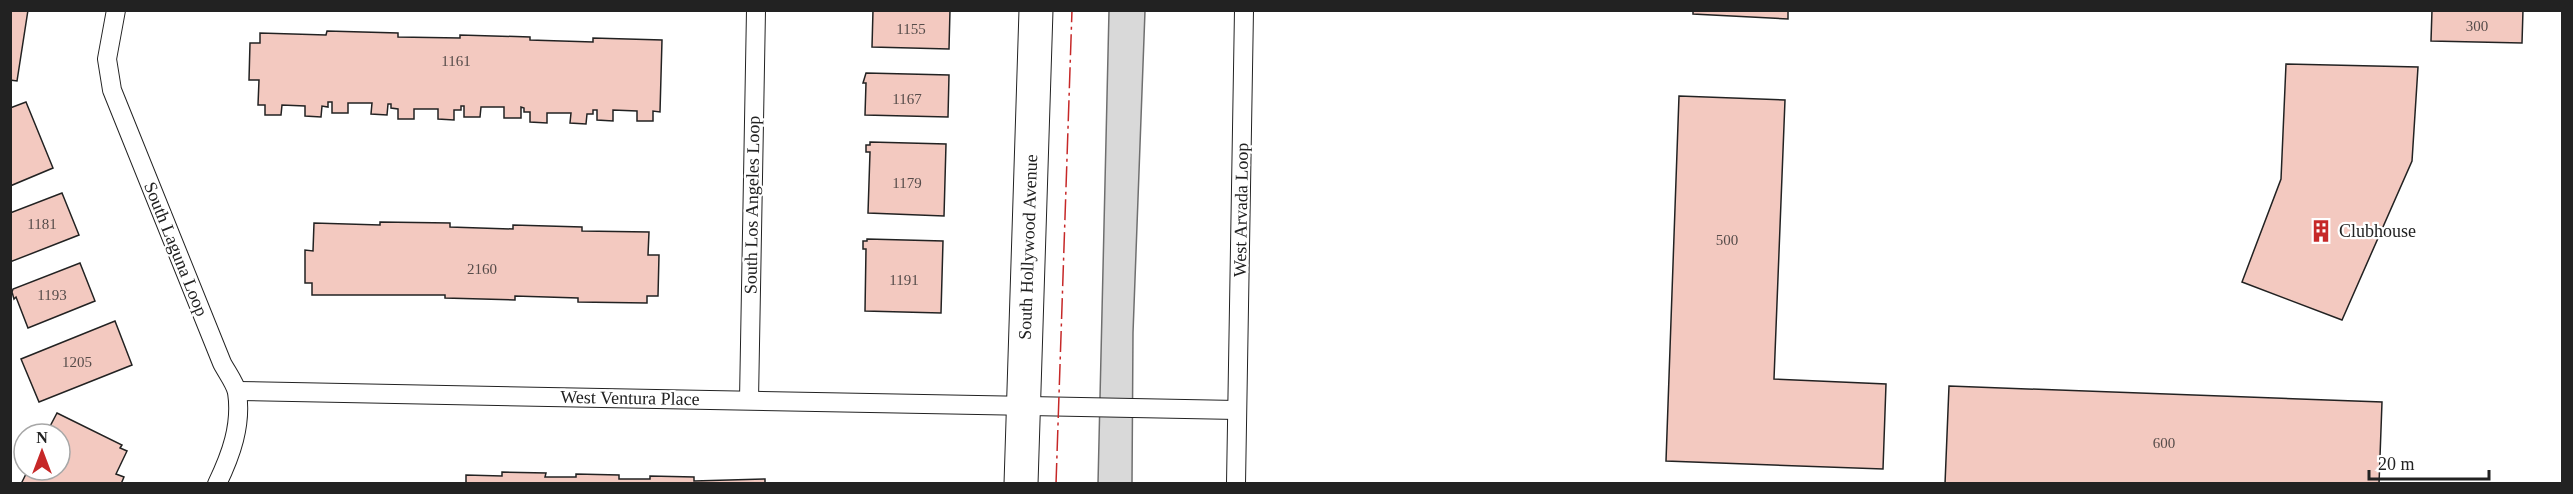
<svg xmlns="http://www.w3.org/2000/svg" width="2573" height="494" font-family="Georgia,serif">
	<rect width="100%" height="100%" fill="#fff"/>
	<path fill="#d9d9d9" stroke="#6f6f6f" stroke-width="1.5" d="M1109,11H1145L1133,333L1132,483L1098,484Z"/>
	<g fill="#f3c9c0" stroke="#222" stroke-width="1.5">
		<path d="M10,10H28L17,81L10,80Z"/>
		<path d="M873,10H950L949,49L872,47Z"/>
		<path d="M1693,10H1788V19L1693,14Z"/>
		<path d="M2432,10H2523L2522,43L2431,41Z"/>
		<path d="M327,31L398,33V37L460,38V35L530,37V40L593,42V38L662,40L660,112L653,111V121H637V111L613,110V121L597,120V110H593V114H587L586,124L570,123L571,113H547V123L530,122V112H524V108L521,107V118H504V107H481L480,117H464V106H461V110H454V120L438,119V109H414V119H398V109L391,108V104H388L387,115L371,114L372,103H348V113H332V102H328V107L322,106L321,117L305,116V106L282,105L281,115H265V105H258L259,80H249L250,43H260V33L326,35Z"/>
		<path d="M2286,64L2418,67L2412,161L2342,320L2242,282L2281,179Z"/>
		<path d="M866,73L949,75L948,117L865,115L866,83H863Z"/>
		<path d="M1679,96L1785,100L1774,379L1886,384L1883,469L1666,461Z"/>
		<path d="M26,102L53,168L10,186V108Z"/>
		<path d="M870,142L946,144L944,216L868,213L870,152H866V145H870Z"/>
		<path d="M62,193L79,235L10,262V213Z"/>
		<path d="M380,222L450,223V227L513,229V225L582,227V231L649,232L648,255H659L658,296H647V303L578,302V298L515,296V300L445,298V295H312V283H305V250L313,251L314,223L380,225Z"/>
		<path d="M867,239L943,241L941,313L865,311L866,249H863V241H867Z"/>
		<path d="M80,263L95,301L28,328L16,297L14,299L12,292L13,289Z"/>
		<path d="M115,321L132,365L39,402L21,359Z"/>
		<path d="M1949,386L2382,402L2379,484H1945Z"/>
		<path d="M57,413L122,445L120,448L127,451L116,474L124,477L121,484H21L28,470H60V434H46Z"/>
		<path d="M502,472L546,473L545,477H576V474L619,475V479H650V476L694,477V481L765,479V484H466V475L502,476Z"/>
	</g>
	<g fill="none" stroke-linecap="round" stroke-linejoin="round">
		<g stroke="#222" stroke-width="20">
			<g id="lane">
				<path d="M116,10L107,59L112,90L222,363C226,371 235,383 237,392C242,425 231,455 217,484"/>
				<path d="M237,391L1237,410"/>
				<path d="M749,400L756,10"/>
				<path d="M1236,484L1244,10"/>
			</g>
		</g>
		<g stroke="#222" stroke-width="35">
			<path id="street" d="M1021,484L1036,10"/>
		</g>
		<use href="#lane" stroke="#fff" stroke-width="18"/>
		<use href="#street" stroke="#fff" stroke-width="33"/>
		<path stroke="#c62828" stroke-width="1.5" stroke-dasharray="21 4.5 3 4.5" stroke-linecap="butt" d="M1056,484L1072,10"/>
	</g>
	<defs>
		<g id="building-bare" transform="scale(1.8)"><path d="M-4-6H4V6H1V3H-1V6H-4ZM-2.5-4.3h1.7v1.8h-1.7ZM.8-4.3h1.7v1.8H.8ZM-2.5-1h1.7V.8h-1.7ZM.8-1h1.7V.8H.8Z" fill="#c62828" stroke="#fff" stroke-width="2.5" paint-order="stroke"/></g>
	</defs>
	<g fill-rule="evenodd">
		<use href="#building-bare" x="2321" y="231"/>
	</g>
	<g text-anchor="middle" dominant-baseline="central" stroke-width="4.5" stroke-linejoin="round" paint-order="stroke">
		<g font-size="15" fill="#564c4a">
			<text x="2477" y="26">300</text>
			<text x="911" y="29">1155</text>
			<text x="456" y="61">1161</text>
			<text x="907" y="99">1167</text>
			<text x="907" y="183">1179</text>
			<text x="42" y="224">1181</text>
			<text x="1727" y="240">500</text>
			<text x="482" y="269">2160</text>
			<text x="904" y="280">1191</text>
			<text x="52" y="295">1193</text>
			<text x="77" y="362">1205</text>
			<text x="2164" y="443">600</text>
		</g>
		<g font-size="18" fill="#222" stroke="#fff">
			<text transform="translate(752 205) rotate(-89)">South Los Angeles Loop</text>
			<text transform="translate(1241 210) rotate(-89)">West Arvada Loop</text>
			<text transform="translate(1028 247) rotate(-88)">South Hollywood Avenue</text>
			<text transform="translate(176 249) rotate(68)">South Laguna Loop</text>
			<text transform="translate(630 398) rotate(1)">West Ventura Place</text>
		</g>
		<g font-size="18" fill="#222" stroke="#fff" text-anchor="start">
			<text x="2339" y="231">Clubhouse</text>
		</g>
	</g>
	<rect width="2573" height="494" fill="none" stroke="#222222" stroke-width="24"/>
	<g transform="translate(42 452)"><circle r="28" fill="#ffffff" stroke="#a7a7a7" stroke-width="1.5"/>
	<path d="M0-4.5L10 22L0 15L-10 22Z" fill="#c62828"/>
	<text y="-9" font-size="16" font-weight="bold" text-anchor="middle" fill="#222222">N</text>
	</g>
	<path d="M2369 470v9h120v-9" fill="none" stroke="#222222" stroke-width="3"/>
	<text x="2378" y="470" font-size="18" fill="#222222" stroke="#ffffff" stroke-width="4.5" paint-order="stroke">20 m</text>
</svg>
